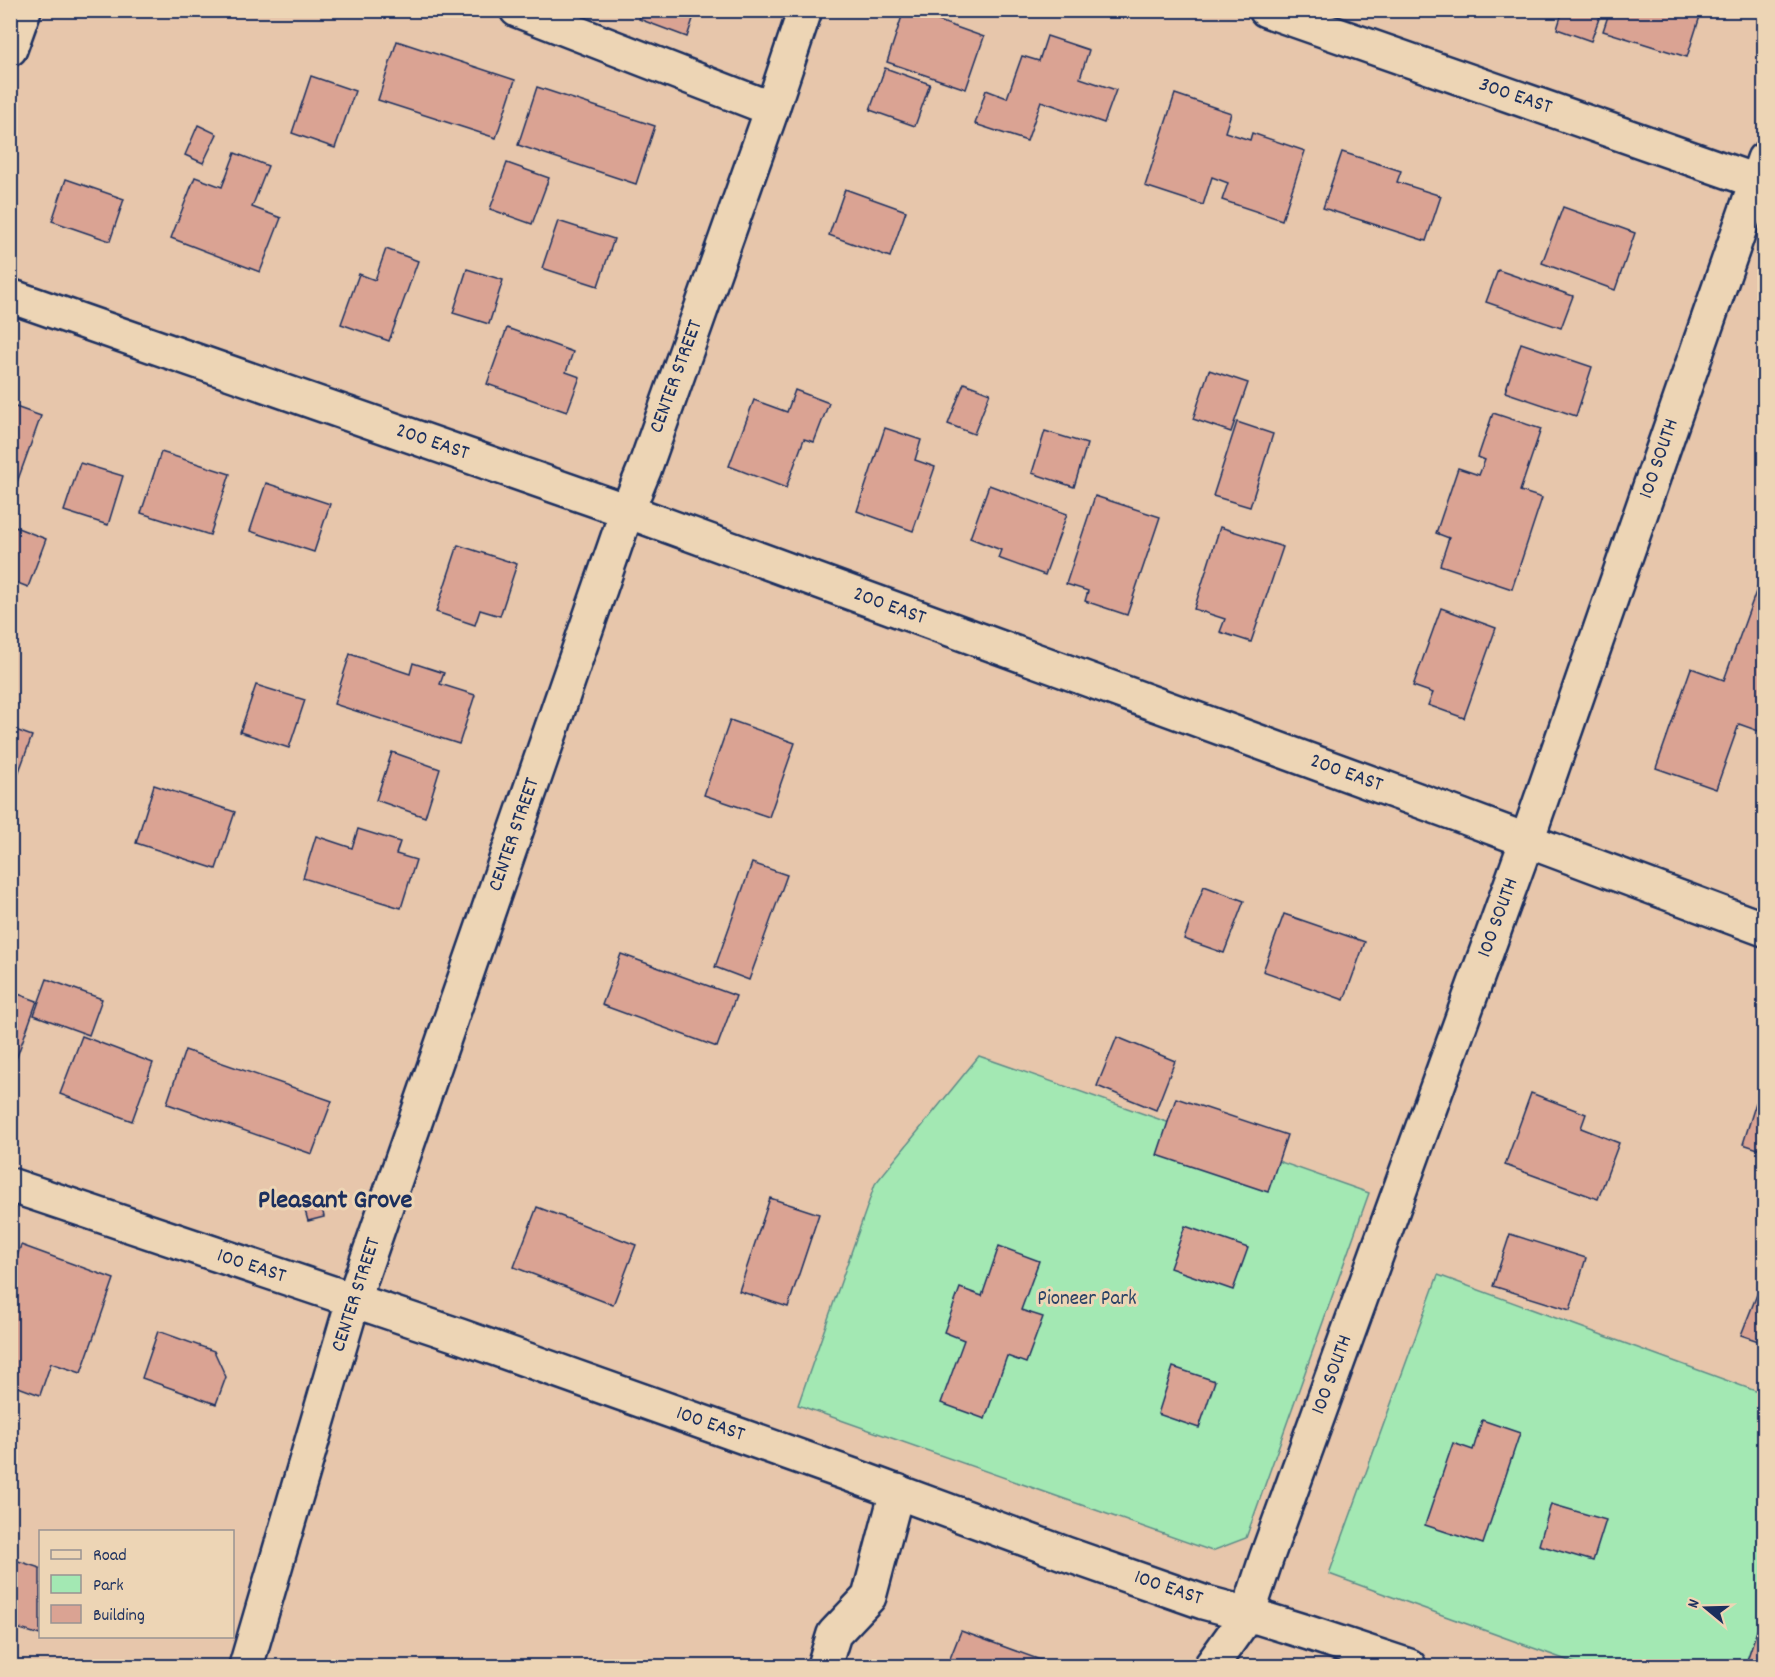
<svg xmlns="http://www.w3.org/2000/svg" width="1775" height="1677" font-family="Dekko,sans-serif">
	<rect width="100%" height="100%" fill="#e7c6ab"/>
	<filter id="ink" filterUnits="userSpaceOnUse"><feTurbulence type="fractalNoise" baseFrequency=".0167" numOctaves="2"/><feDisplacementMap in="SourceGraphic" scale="12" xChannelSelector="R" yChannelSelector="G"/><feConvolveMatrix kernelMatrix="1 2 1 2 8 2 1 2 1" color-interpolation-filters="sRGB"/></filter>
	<g filter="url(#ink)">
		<g fill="#a3e8b3" stroke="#5f8c88" stroke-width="1.5">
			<path d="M979,1056L1369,1193L1246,1538L1212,1551L798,1405L875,1184Z"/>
			<path d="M1438,1275L1764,1394V1639L1755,1666H1583L1329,1574Z"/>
		</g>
		<g fill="#daa393" stroke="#1b2f5e" stroke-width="1.5">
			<path d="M642,10H696L687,37L639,19Z"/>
			<path d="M904,10H908L984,37L966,89L887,62Z"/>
			<path d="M1563,10H1602L1591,41L1557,29Z"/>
			<path d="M1610,10H1702L1687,57L1603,31Z"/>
			<path d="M1047,36L1089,50L1080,78L1116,90L1104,123L1041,101L1027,141L975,124L986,90L1007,98L1022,56L1039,61Z"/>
			<path d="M397,41L515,80L496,138L378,100Z"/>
			<path d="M885,68L930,84L915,126L870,110Z"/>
			<path d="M311,76L355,91L335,148L292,133Z"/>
			<path d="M537,87L655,126L636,184L518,145Z"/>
			<path d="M1175,94L1231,113L1225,132L1250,140L1252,133L1305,151L1282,220L1222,200L1228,183L1212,177L1203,205L1145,186Z"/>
			<path d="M198,125L217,134L203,163L185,155Z"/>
			<path d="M1342,152L1401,171L1397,182L1441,196L1426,241L1323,208Z"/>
			<path d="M235,153L268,166L252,207L281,218L260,272L171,238L195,177L222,187Z"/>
			<path d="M507,163L549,178L532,224L490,209Z"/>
			<path d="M66,179L124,199L110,241L52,221Z"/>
			<path d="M845,189L906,211L890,257L829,235Z"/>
			<path d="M1563,207L1635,233L1615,290L1542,263Z"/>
			<path d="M558,221L614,239L598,286L542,268Z"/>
			<path d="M386,249L418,261L389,341L341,324L359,274L375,280Z"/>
			<path d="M467,269L503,280L489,324L453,313Z"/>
			<path d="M1498,270L1573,296L1561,328L1486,302Z"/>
			<path d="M507,328L573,352L566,372L580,377L567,412L487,384Z"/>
			<path d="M1521,343L1592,367L1576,416L1505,392Z"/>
			<path d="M1209,370L1248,383L1231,432L1193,419Z"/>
			<path d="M964,383L990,393L974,434L948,424Z"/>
			<path d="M795,390L829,403L814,442L804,439L786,488L729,466L754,400L787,412Z"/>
			<path d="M10,405L41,416L12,496H10Z"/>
			<path d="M1493,413L1541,429L1520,491L1542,498L1512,589L1440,565L1449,538L1436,533L1458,468L1479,475L1485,460L1478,457Z"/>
			<path d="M1237,422L1273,434L1250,507L1213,496Z"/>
			<path d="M885,428L921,440L915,460L935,467L913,531L857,511Z"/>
			<path d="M1045,431L1087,444L1074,487L1032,473Z"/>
			<path d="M161,452L230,474L210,535L141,513Z"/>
			<path d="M80,463L123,476L108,525L64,511Z"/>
			<path d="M266,483L330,504L314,552L250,531Z"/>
			<path d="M989,485L1067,514L1045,575L998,558L1001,550L970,538Z"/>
			<path d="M1095,496L1160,517L1127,615L1085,601L1088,591L1066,584Z"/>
			<path d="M10,525L46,539L28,587L10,580Z"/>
			<path d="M1220,527L1283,547L1251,642L1220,632L1225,619L1194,609Z"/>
			<path d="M458,545L517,564L500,616L480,610L475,625L436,612Z"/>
			<path d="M1758,586L1764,588V733L1739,724L1716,789L1656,768L1691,668L1724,680Z"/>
			<path d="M1441,608L1496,628L1464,718L1428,705L1433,693L1413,686Z"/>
			<path d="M350,654L410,674L413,663L444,673L440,684L475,695L459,744L334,704Z"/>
			<path d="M256,685L305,700L289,748L240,732Z"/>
			<path d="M730,720L795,743L769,817L704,795Z"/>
			<path d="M10,728L32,736L10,796Z"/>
			<path d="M392,752L440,769L425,817L376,800Z"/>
			<path d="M154,785L235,812L216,869L136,843Z"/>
			<path d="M358,829L400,842L396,854L416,860L401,908L303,878L316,836L352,848Z"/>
			<path d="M752,863L787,875L749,980L715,967Z"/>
			<path d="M1204,886L1244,901L1224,953L1184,939Z"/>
			<path d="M1284,914L1365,942L1344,1000L1263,971Z"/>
			<path d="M621,954L736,996L717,1047L602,1005Z"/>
			<path d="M47,979L102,999L89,1035L34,1015Z"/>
			<path d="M10,991L37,1001L10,1076Z"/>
			<path d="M82,1036L153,1063L132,1121L60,1094Z"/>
			<path d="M1117,1037L1175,1061L1156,1110L1097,1086Z"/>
			<path d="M185,1050L332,1101L312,1154L168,1104L167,1103Z"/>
			<path d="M1764,1077V1151L1743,1144Z"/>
			<path d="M1531,1093L1586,1114L1581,1128L1619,1143L1598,1199L1505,1165Z"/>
			<path d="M1176,1098L1287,1135L1268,1192L1157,1155Z"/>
			<path d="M770,1198L819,1214L788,1307L739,1291Z"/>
			<path d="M321,1202L324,1217L308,1221L304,1207Z"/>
			<path d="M537,1207L636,1245L613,1305L514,1267Z"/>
			<path d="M1185,1226L1248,1248L1233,1290L1170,1268Z"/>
			<path d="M1510,1234L1586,1258L1570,1310L1493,1286Z"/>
			<path d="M21,1245L114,1279L81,1373L51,1363L40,1395L10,1384V1276Z"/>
			<path d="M999,1246L1039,1261L1021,1310L1043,1317L1026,1363L1007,1356L985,1419L941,1403L964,1340L944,1332L960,1288L982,1296Z"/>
			<path d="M1758,1292L1764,1294V1343L1741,1335Z"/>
			<path d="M158,1331L214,1351L226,1377L216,1404L142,1378Z"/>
			<path d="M1173,1367L1215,1381L1199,1428L1158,1414Z"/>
			<path d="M1482,1420L1520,1433L1483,1544L1425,1525L1453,1443L1473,1450Z"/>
			<path d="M1551,1504L1606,1520L1593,1561L1539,1545Z"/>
			<path d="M12,1559L40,1568V1635L10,1626V1564Z"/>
			<path d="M1764,1610V1666H1745Z"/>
			<path d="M961,1631L1057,1666H947Z"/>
		</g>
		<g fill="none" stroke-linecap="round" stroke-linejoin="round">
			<g stroke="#1b2f5e" stroke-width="38">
				<g id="minor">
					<path d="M517,10L772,109"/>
					<path d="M1266,10L1764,184"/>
					<path d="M10,49L24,10"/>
					<path d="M10,296L627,511L1456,814L1764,929"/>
					<path d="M353,1301L627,511L644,470L772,109L805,10"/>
					<path d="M824,1666L834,1634L869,1597L897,1491"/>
					<path d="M1211,1666L1248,1614L1266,1559L1527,840L1764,159"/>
				</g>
			</g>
			<g stroke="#1b2f5e" stroke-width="38">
				<g id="major">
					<path d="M10,1185L460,1336L854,1476L1066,1554L1203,1602L1248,1614L1309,1633L1409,1666"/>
					<path d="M246,1666L353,1301"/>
				</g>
			</g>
			<use href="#minor" stroke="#edd5b5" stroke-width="33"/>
			<use href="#major" stroke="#edd5b5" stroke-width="33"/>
		</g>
	</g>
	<g text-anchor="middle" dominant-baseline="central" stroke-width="6" stroke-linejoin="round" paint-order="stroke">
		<g font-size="21" fill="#1b2f5e" stroke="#edd5b5">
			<text transform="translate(1515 97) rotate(19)">300 EAST</text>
			<text transform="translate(677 377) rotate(-70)">CENTER STREET</text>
			<text transform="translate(432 443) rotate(19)">200 EAST</text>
			<text transform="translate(1660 459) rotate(-71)">100 SOUTH</text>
			<text transform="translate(889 607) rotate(20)">200 EAST</text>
			<text transform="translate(1346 774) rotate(20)">200 EAST</text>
			<text transform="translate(515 835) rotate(-71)">CENTER STREET</text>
			<text transform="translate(1499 918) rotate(-70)">100 SOUTH</text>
			<text transform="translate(251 1267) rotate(18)">100 EAST</text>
			<text transform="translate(357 1295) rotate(-72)">CENTER STREET</text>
			<text transform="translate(1333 1375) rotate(-70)">100 SOUTH</text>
			<text transform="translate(710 1425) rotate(19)">100 EAST</text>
			<text transform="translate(1168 1589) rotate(19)">100 EAST</text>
		</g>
		<g font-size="21" fill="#294266" stroke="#edd5b5">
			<text x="1087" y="1300">Pioneer Park</text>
		</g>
		<g font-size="27" font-weight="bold" fill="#1b2f5e" stroke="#edd5b5">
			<text x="335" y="1201">Pleasant Grove</text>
		</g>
	</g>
	<rect width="1775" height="1677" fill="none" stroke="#edd5b5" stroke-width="36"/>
	<rect x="18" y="18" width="1739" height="1641" fill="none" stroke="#1b2f5e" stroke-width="2" filter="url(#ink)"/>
	<rect x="39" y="1530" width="195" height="108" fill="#edd5b5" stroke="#999392" stroke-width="1.5"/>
	<rect x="51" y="1550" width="30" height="9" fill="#edd5b5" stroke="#999392" stroke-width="1.5"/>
	<text x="93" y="1560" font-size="18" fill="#1b2f5e">Road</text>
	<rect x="51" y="1575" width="30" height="18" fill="#a3e8b3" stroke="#999392" stroke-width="1.5"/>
	<text x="93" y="1590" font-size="18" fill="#1b2f5e">Park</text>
	<rect x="51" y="1605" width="30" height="18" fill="#daa393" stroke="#999392" stroke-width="1.5"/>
	<text x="93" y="1620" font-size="18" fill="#1b2f5e">Building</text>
	<g transform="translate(1706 1608) rotate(289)" stroke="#edd5b5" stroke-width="4.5" paint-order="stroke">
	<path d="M0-4.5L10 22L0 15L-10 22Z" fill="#1b2f5e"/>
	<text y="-9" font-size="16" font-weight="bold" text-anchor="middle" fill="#1b2f5e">N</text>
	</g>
</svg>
